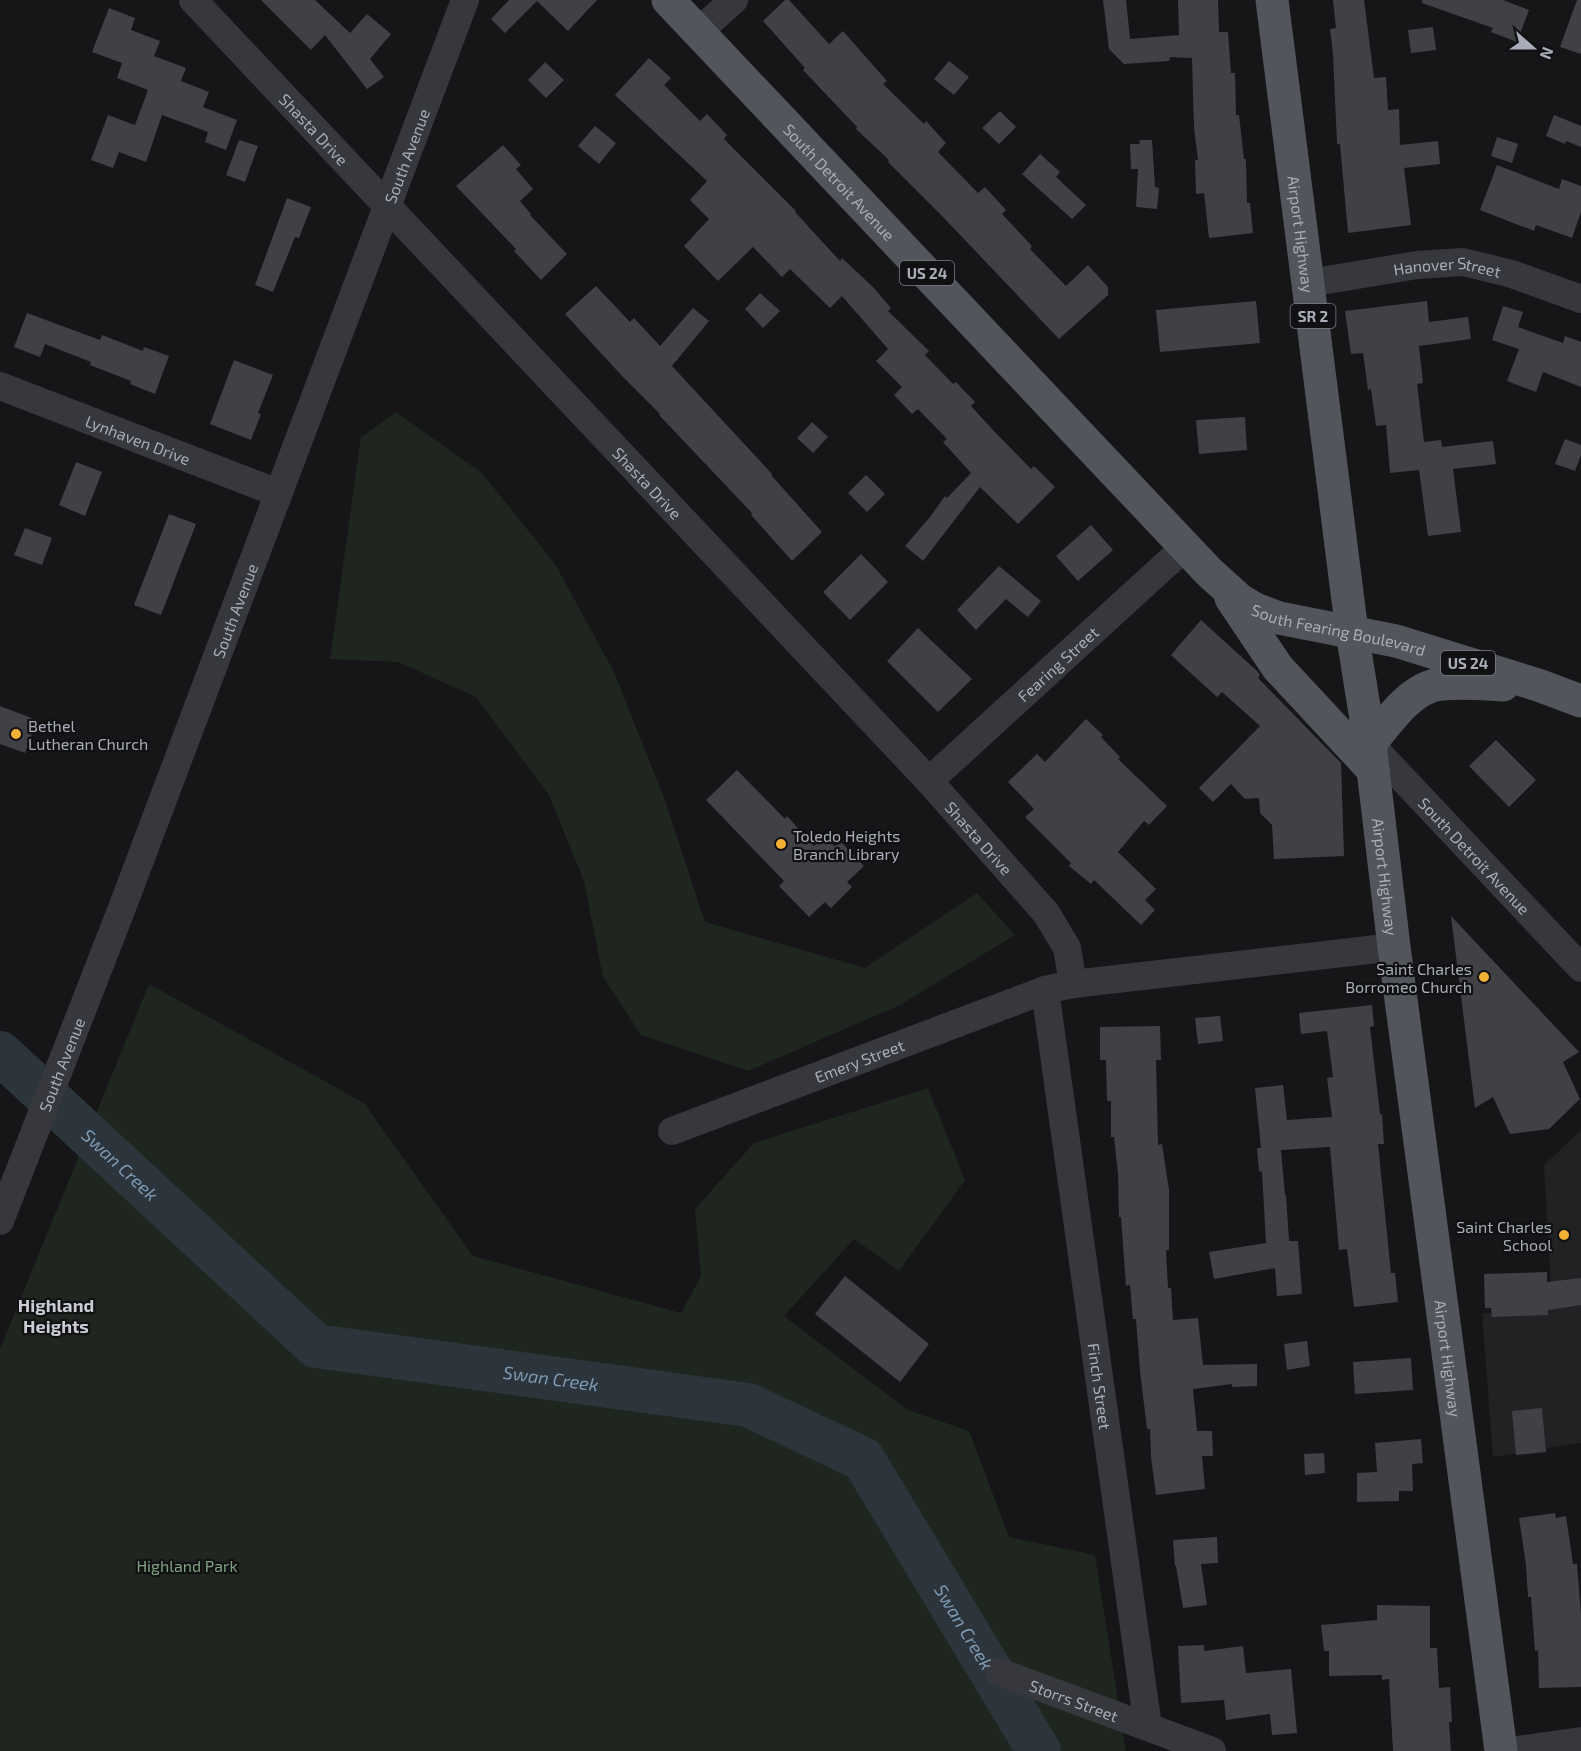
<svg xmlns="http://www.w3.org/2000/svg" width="1581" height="1751" font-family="'Exo 2',sans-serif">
	<rect width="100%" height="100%" fill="#161618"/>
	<path fill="#222225" d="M1581,1130V1443L1493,1457L1482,1314L1552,1304L1544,1165Z"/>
	<g fill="#1e261f">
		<path d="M396,412L482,473L555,564L614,672L663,795L705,922L865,968L977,893L1015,935L900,1005L748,1071L641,1035L603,977L584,881L549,795L476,697L398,662L330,659L361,437Z"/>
		<path d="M149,984L364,1103L473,1256L681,1313L701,1276L695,1209L754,1143L928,1088L965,1180L899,1271L854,1239L784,1316L908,1410L969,1431L1009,1537L1095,1555L1126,1751H0V1349Z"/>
	</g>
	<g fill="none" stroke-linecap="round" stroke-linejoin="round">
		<path stroke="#2c353c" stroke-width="44" id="s1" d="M0,1053L316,1346L748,1405L863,1459L1039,1751"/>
	</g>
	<g fill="#404145">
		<path d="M261,0H315L350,33L367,14L391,34L370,59L384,77L367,89L325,35L311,50Z"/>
		<path d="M509,0H597L568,31L537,1L505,33L491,19Z"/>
		<path d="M785,0H789L829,44L843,31L887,81L883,84L924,124L926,121L946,143L938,152L978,193L985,187L1006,210L1002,214L1032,246L1030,249L1066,286L1088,265L1108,287V295L1059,339L944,218L888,162L889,160L856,129L857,127L803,70L805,68L763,21Z"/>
		<path d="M1103,0H1126L1130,39L1179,35L1178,0H1218L1219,32H1228L1231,73H1235L1236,115H1239L1244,159H1246L1247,203H1250L1253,233L1209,238L1204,193L1196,194L1195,160H1198L1194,128L1192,58L1170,57L1169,61L1124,64L1109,49Z"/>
		<path d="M1333,0H1364L1374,78L1386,77L1388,110L1399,109L1400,145L1438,141L1440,164L1404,168L1411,225L1348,233L1340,144H1337L1333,54L1330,29L1336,28Z"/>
		<path d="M1422,0H1503L1529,10L1517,42L1491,32L1493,28L1422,3Z"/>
		<path d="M1577,0H1581V54L1560,47Z"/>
		<path d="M109,8L135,18L131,30L160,41L154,56L186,68L181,81L209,92L203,107L237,120L226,150L205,142L208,132L162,115L146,162L119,152L113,168L91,160L108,115L135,125L148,90L117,78L122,63L92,52Z"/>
		<path d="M1433,27L1436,50L1411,53L1408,30Z"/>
		<path d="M649,58L671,78L664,85L700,121L707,114L727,135L724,139L796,211L795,212L840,261L842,258L873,287L891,308L888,311L929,351L925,355L953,384L956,382L975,402L971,406L993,430L1031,469L1034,466L1055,487L1018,524L980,487L923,561L905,546L930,517L945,496L947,498L971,473L943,442L947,439L918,409L912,414L894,395L902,387L876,361L888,349L842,296L830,308L790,269L782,277L753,247L718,281L684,246L709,219L690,200L707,181L615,95Z"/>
		<path d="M949,61L969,77L954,95L934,79Z"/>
		<path d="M545,62L564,80L546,98L528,80Z"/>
		<path d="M1000,111L1016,127L999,144L982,128Z"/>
		<path d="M1554,115L1581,126V147L1566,141L1565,144L1546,136Z"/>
		<path d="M595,126L616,143L599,164L578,146Z"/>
		<path d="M1497,137L1518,144L1512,163L1491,156Z"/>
		<path d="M239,140L258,146L245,182L226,175Z"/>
		<path d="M1140,140H1152L1155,187L1159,188L1157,209L1136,207L1138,169H1131L1130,144H1139Z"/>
		<path d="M503,145L521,165L516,169L533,189L520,201L531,214L530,215L567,254L541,280L514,251L516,249L456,186Z"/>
		<path d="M1040,154L1060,172L1056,177L1086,205L1072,219L1022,174Z"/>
		<path d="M1497,165L1559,189L1562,179L1581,186V212L1572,238L1536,225L1534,231L1480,210Z"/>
		<path d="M287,198L311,207L299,238L295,237L273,292L255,285Z"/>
		<path d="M596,286L630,322L634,318L660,346L693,308L709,321L672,366L772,474L771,475L822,532L792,561L751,515L752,513L659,415L660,414L623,377L565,314Z"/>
		<path d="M760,293L780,311L763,328L745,309Z"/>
		<path d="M1256,301L1260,343L1160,352L1156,310Z"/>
		<path d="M1427,301L1429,322L1468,317L1471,339L1419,346L1423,383L1417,384L1424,442L1441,440L1442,447L1493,441L1496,464L1453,469L1461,532L1428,536L1419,470L1390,473L1386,425L1376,426L1371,389L1368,390L1363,353L1351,354L1345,311Z"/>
		<path d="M1503,306L1523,312L1518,327L1563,343L1565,336L1581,342V387L1543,372L1536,392L1507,381L1519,349L1492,340Z"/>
		<path d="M27,313L100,340L102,335L143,351L144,347L169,356L155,394L130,384L131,381L90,365L91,362L45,344L40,357L14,347Z"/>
		<path d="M234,360L273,375L258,413L261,414L251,440L210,424Z"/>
		<path d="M1245,417L1247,450L1199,454L1196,420Z"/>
		<path d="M812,422L828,437L813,453L797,438Z"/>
		<path d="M1565,439L1581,445V455L1575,471L1555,464Z"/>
		<path d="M76,462L102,472L85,516L59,505Z"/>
		<path d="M866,475L885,494L867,512L848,493Z"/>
		<path d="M169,514L196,524L161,615L134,605Z"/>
		<path d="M1091,525L1113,550L1078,581L1056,556Z"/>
		<path d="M25,528L52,538L42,565L14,555Z"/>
		<path d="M861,554L888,582L850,620L823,592Z"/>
		<path d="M999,566L1041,601L1028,617L1006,599L976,630L957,610Z"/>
		<path d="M1201,620L1257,671L1260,675L1258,678L1341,763L1344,856L1274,859L1272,825L1260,813L1259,798L1245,799L1231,784L1213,802L1199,788L1260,726L1222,692L1217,697L1171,655Z"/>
		<path d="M918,628L972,679L938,712L887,661Z"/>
		<path d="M0,706L37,720L25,753L0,744Z"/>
		<path d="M1086,719L1103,735L1101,737L1120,757L1118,759L1167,806L1149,825L1144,821L1118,852L1156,889L1145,900L1155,910L1141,925L1094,880L1091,884L1069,866L1071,863L1025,817L1034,809L1008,782L1037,754L1045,762Z"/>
		<path d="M1496,740L1536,780L1509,807L1469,766Z"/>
		<path d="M737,770L785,819L787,816L814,846L825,836L834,846L842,843L864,866L847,882L852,887L831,908L825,902L809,917L779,886L784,881L706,800Z"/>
		<path d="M1451,916L1579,1052L1563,1062L1580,1099L1549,1129L1510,1134L1493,1097L1475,1108Z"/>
		<path d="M1372,1005L1374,1026L1370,1027L1380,1114H1382L1384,1144H1378L1391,1273H1395L1398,1302L1354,1307L1347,1249L1339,1250L1330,1147L1281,1150L1285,1195H1286L1289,1241H1298L1302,1294L1277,1296L1275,1268L1214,1279L1209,1252L1266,1243L1262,1171L1259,1172L1257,1148H1261L1255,1088L1283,1085L1287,1120L1332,1117L1327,1078L1333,1077L1327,1031L1301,1034L1299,1013Z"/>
		<path d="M1220,1016L1223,1041L1198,1044L1195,1018Z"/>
		<path d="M1160,1026L1161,1060H1156L1158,1145L1162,1144L1169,1190V1250H1166L1168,1288H1171L1173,1320L1198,1318L1203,1365L1257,1364V1386L1232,1387V1384L1193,1389L1197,1431H1212L1213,1456H1202L1205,1489L1156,1495L1151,1457L1150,1429H1147L1140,1371L1136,1319H1133L1130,1285L1126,1286L1121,1217H1119L1118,1174L1114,1137H1111V1101H1107L1106,1060H1100V1027Z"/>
		<path d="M1547,1272V1282L1581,1278V1305L1548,1310V1315L1492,1317L1491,1308H1485L1484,1274Z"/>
		<path d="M845,1276L929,1344L900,1382L815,1314Z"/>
		<path d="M1307,1341L1310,1366L1287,1370L1284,1344Z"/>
		<path d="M1411,1358L1413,1390L1355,1394L1353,1362Z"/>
		<path d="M1542,1408L1546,1452L1516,1455L1512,1411Z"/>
		<path d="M1421,1439L1423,1463L1412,1464L1413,1491H1399V1501L1357,1502V1473L1377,1472L1375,1443Z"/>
		<path d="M1324,1453L1325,1473L1305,1475L1304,1454Z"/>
		<path d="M1555,1513L1556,1518L1566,1516L1573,1564H1577L1581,1614V1687L1539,1688L1538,1650L1535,1651L1531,1597H1528L1526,1565L1519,1518Z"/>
		<path d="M1217,1537L1218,1563L1201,1564L1207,1605L1183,1608L1176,1566H1175L1173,1540Z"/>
		<path d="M1377,1605L1430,1606V1648H1437L1439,1688L1450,1687L1452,1722H1449L1451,1751H1393L1389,1679L1382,1680V1675L1329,1676V1651H1324L1321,1625L1377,1620Z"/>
		<path d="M1204,1645V1651L1243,1646L1246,1673L1291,1669L1297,1733L1272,1735L1270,1714L1226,1720L1224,1700L1181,1703L1178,1646Z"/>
	</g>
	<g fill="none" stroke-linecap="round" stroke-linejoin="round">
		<g stroke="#37383d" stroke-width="28">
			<path id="s2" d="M193,0L929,781L1046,913L1067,948L1073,984"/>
			<path d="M698,32L734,0"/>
			<path id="s3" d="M1309,283L1417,265L1463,262L1512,274L1581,299"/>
			<path id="s4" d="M0,386L278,493"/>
			<path id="s5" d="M1370,744L1581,968"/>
			<path id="s6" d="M929,781L1185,547"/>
			<path id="s7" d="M1045,990L1148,1727"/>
			<path id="s8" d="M672,1131L1045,990L1073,984L1394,947"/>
			<path id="s9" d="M0,1221L122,908L465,0"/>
			<path id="s10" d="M999,1672L1212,1751"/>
			<path d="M1510,1751L1581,1741"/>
		</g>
		<g stroke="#53555c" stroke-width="33">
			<path id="s11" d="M668,0L1209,572L1240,600L1255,609L1279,618L1396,641L1538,685L1581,701"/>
			<path id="s12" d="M1272,0L1352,632L1370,744L1394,947L1501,1751"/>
			<path d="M1231,598L1278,668L1373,770"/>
			<path d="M1370,744C1388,722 1411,687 1441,684C1462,682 1483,684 1503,685"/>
		</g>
	</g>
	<g fill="#f2b134" stroke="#111113" stroke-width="2">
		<circle cx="16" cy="734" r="6"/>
		<circle cx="781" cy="844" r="6"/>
		<circle cx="1484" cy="977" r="6"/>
		<circle cx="1564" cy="1235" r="6"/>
	</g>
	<g text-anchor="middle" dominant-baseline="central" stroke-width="4.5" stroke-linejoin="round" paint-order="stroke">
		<g fill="#111113" stroke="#7b7e86" stroke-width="1.5">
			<rect x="900" y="261" width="54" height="24" rx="4.5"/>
			<rect x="1290.5" y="304" width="45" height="24" rx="4.5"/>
			<rect x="1441" y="651" width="54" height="24" rx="4.5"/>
		</g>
		<g font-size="15" font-weight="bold" fill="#a8adb8">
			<text x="927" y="273">US 24</text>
			<text x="1313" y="316">SR 2</text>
			<text x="1468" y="663">US 24</text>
		</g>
		<g font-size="16" fill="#a8adb8" stroke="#111113">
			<text stroke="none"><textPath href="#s2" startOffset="177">Shasta Drive</textPath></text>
			<text stroke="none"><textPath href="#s9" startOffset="1140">South Avenue</textPath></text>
			<text stroke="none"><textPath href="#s11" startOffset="250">South Detroit Avenue</textPath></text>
			<text stroke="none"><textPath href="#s12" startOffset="236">Airport Highway</textPath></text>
			<text stroke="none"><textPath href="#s3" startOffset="140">Hanover Street</textPath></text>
			<text stroke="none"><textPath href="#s4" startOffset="148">Lynhaven Drive</textPath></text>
			<text stroke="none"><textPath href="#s2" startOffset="663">Shasta Drive</textPath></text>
			<text stroke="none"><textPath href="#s9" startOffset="654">South Avenue</textPath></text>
			<text stroke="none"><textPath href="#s11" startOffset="933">South Fearing Boulevard</textPath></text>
			<text stroke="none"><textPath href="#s6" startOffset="174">Fearing Street</textPath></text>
			<text stroke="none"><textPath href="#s2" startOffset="1149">Shasta Drive</textPath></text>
			<text stroke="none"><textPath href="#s5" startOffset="153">South Detroit Avenue</textPath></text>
			<text stroke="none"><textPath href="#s12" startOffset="884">Airport Highway</textPath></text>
			<text stroke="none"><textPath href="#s8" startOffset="200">Emery Street</textPath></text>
			<text stroke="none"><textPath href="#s9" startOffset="168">South Avenue</textPath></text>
			<text stroke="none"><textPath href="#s12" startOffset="1370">Airport Highway</textPath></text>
			<text stroke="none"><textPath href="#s7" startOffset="400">Finch Street</textPath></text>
			<text stroke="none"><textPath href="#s10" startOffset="80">Storrs Street</textPath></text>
		</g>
		<g font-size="16" fill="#a8adb8" stroke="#111113" text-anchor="start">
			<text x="28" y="725">Bethel<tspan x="28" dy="18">Lutheran Church</tspan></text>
			<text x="793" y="835">Toledo Heights<tspan x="793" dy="18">Branch Library</tspan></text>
			<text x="1472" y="968" text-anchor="end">Saint Charles<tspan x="1472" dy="18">Borromeo Church</tspan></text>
			<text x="1552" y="1226" text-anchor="end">Saint Charles<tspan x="1552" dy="18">School</tspan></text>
		</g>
		<g font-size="16" fill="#7fa381" stroke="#111113">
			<text x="187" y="1565">Highland Park</text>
		</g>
		<g font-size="18" font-style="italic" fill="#7f9bb3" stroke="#111113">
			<text stroke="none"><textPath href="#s1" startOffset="164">Swan Creek</textPath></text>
			<text stroke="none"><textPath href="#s1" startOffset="668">Swan Creek</textPath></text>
			<text stroke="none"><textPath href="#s1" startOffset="1190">Swan Creek</textPath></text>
		</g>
		<g font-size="18" font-weight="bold" fill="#c9ccd4" stroke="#111113">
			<text x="56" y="1305">Highland<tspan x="56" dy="21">Heights</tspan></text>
		</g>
	</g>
	<g transform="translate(1533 48) rotate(111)" stroke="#111113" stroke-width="4.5" paint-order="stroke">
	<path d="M0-4.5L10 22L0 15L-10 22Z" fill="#a8adb8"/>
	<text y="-9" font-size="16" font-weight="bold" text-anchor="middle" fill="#a8adb8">N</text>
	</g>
</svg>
